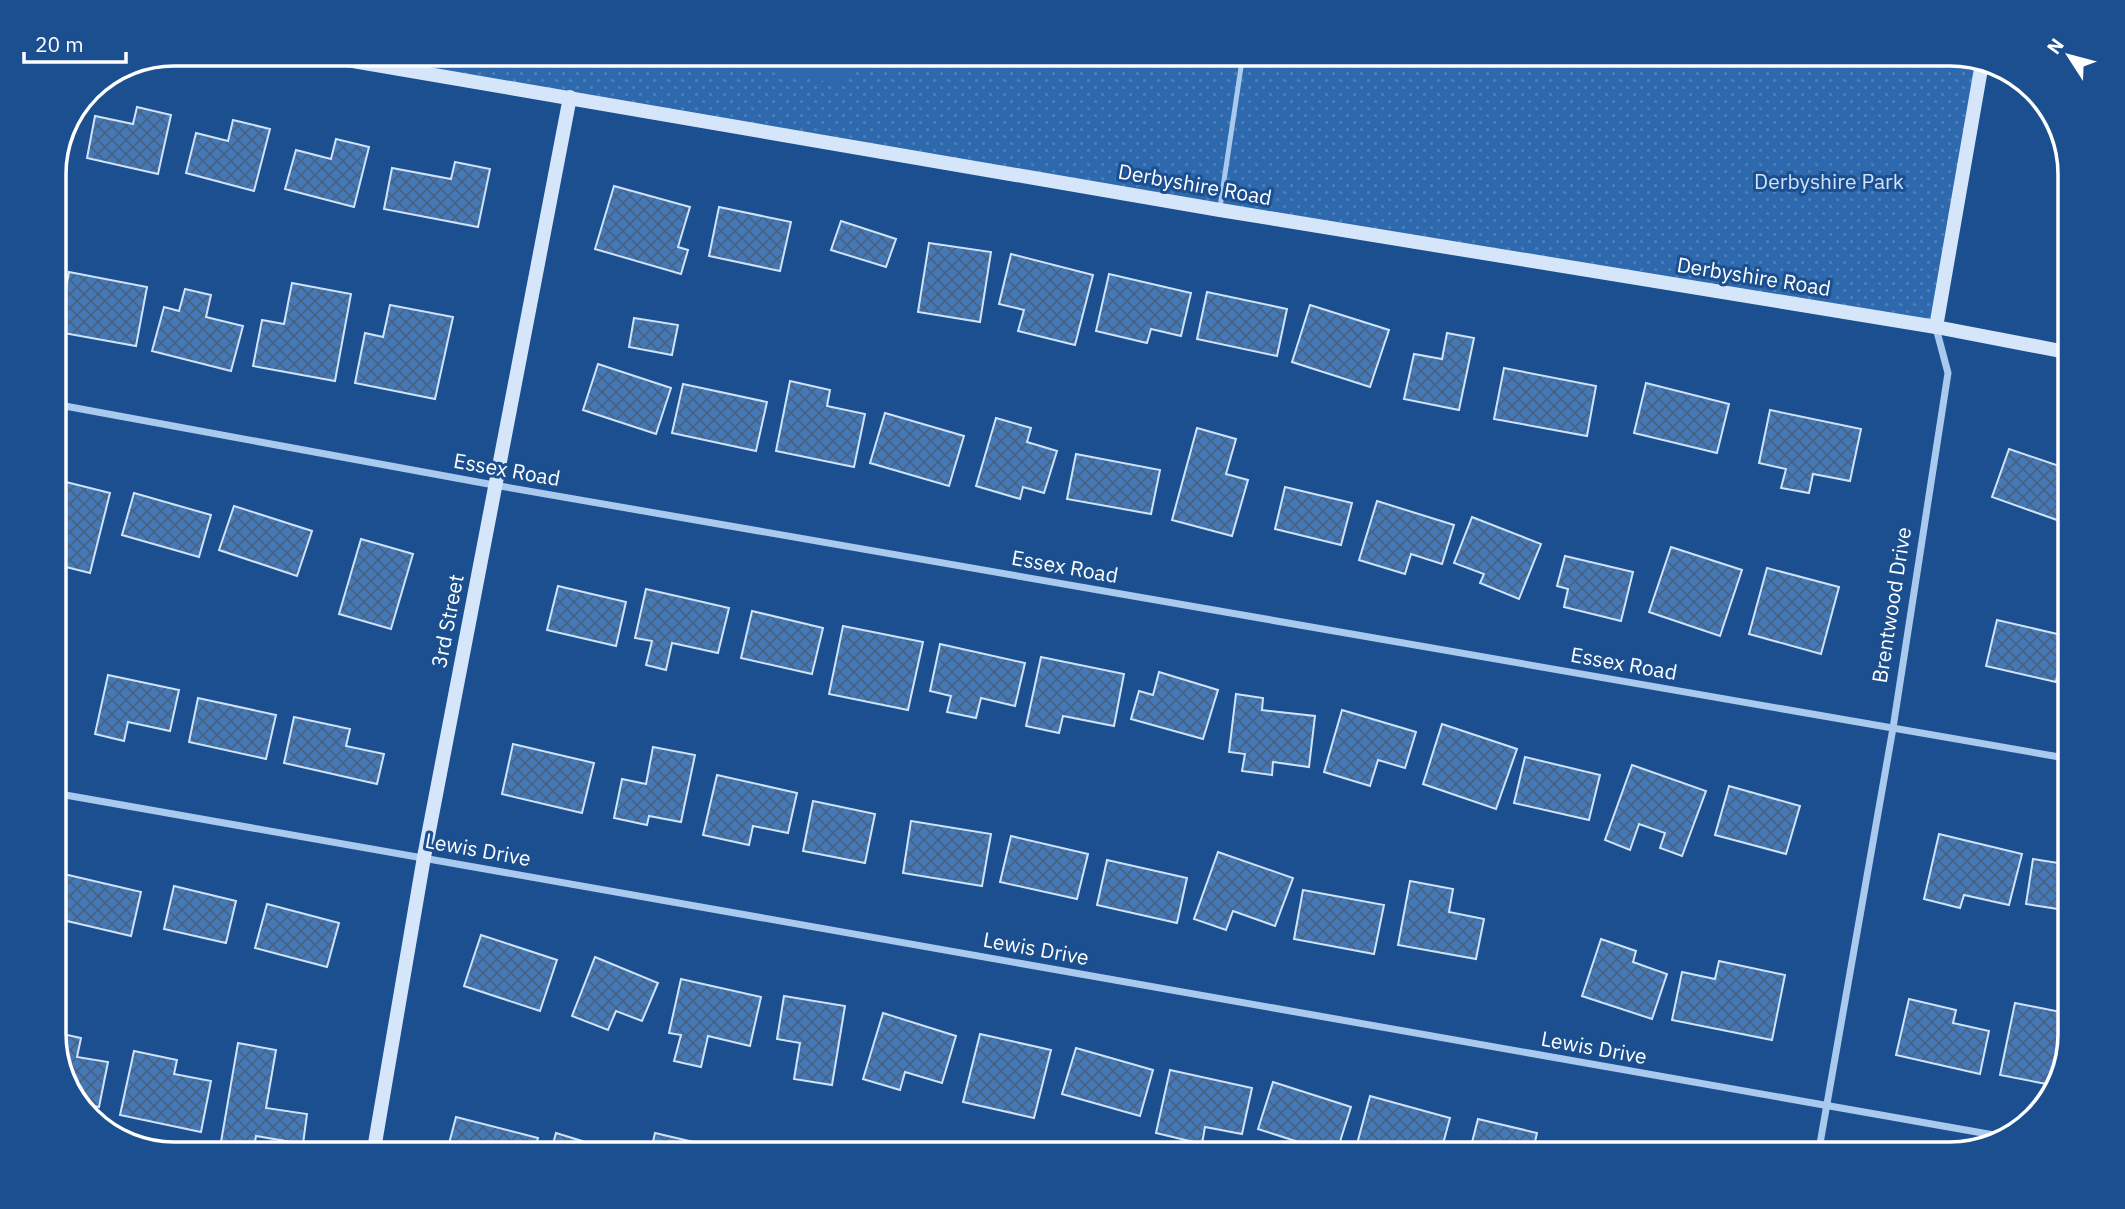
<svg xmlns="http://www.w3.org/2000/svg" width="2125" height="1209" font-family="'IBM Plex Sans',sans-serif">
	<defs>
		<pattern id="grass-dots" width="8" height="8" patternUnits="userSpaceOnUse" patternTransform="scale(1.75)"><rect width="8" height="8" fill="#2e69ad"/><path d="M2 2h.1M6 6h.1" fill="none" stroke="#4d80b9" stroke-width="1.8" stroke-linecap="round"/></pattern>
		<pattern id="building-cross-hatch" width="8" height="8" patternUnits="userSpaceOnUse" patternTransform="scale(1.75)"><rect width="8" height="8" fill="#4478b7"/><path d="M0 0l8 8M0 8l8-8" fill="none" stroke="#486282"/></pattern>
	</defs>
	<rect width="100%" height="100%" fill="#1b4f8f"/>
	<path fill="url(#grass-dots)" d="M312,54H1951L1982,63L1936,327Z"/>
	<path fill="#2e69ad" d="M668,54H852L846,85Z"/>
	<g fill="url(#building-cross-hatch)" stroke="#cfe3fa" stroke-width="2">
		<path d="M137,107L171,115L158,174L87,158L95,116L133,124Z"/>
		<path d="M233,120L270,129L254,191L186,173L196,133L228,141Z"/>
		<path d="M336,139L369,147L354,207L285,189L296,150L331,159Z"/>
		<path d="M455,162L490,169L478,227L384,209L392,168L451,179Z"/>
		<path d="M614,186L690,207L678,247L688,250L681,274L595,249Z"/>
		<path d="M719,207L791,222L780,271L709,256Z"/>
		<path d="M841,221L896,239L886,267L831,250Z"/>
		<path d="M929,243L991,252L980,322L918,312Z"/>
		<path d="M1011,254L1093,275L1075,345L1018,331L1024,310L999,304Z"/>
		<path d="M69,272L147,287L136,346L58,332Z"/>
		<path d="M1109,274L1191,293L1181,336L1151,329L1147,343L1096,331Z"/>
		<path d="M292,283L351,294L335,381L253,366L262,320L284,324Z"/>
		<path d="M185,289L211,295L206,317L243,326L231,371L152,351L164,307L179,311Z"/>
		<path d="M1207,292L1287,309L1277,356L1197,339Z"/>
		<path d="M390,305L453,317L435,399L355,383L365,333L383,337Z"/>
		<path d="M1310,305L1389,330L1370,387L1292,362Z"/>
		<path d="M634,318L678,325L672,355L629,347Z"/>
		<path d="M1447,333L1474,338L1459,410L1404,399L1414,354L1442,359Z"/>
		<path d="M598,364L671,388L656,434L583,410Z"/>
		<path d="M1504,368L1596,386L1587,436L1494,419Z"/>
		<path d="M790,381L830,390L827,406L865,414L854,467L776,451Z"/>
		<path d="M1646,383L1729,404L1717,453L1634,433Z"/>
		<path d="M683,384L767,402L756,451L672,433Z"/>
		<path d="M1770,410L1861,429L1850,481L1813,474L1809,493L1781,488L1786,469L1759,463Z"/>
		<path d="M885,413L964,436L949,486L870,463Z"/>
		<path d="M996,418L1031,428L1027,442L1057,451L1044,493L1023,487L1020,499L976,486Z"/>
		<path d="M1197,428L1236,439L1226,474L1248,480L1232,536L1172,520Z"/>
		<path d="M2009,449L2071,470V525L1992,497Z"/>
		<path d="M1076,454L1160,470L1151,514L1067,499Z"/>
		<path d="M54,479L110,493L90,573L54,564Z"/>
		<path d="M1285,487L1352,503L1341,545L1275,529Z"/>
		<path d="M134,493L211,515L199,557L122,535Z"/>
		<path d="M1377,501L1454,525L1442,564L1411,554L1405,574L1359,560Z"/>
		<path d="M234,506L312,531L297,576L219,550Z"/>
		<path d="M1472,517L1541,544L1519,599L1480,583L1484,574L1454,563Z"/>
		<path d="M361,539L413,554L391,629L339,614Z"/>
		<path d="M1671,547L1742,570L1720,636L1649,612Z"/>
		<path d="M1565,556L1633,572L1621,621L1564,607L1568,589L1557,586Z"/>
		<path d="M1767,568L1839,587L1821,654L1749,634Z"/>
		<path d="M558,586L626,602L616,646L547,630Z"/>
		<path d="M646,589L729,608L718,653L672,643L666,670L646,665L652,641L635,638Z"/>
		<path d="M752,611L823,628L812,674L741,658Z"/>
		<path d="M1997,620L2066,636L2056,682L1986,666Z"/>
		<path d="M843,626L923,642L908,710L829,694Z"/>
		<path d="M940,644L1025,663L1015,706L981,698L976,718L947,712L951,696L930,691Z"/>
		<path d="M1041,657L1124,674L1114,726L1063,716L1059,733L1026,726Z"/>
		<path d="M1159,672L1218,690L1203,739L1131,719L1139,691L1153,695Z"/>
		<path d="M108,675L179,690L170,731L128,722L124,741L95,734Z"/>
		<path d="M1236,694L1263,698L1262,710L1315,716L1309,767L1273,762L1272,775L1242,771L1245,754L1229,752Z"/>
		<path d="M198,698L276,715L266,759L189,742Z"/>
		<path d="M1342,710L1416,732L1405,768L1378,760L1370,786L1324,772Z"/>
		<path d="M294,717L350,729L346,746L384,754L377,784L284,763Z"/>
		<path d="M1442,724L1517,749L1496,809L1423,784Z"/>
		<path d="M513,744L594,763L582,813L502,794Z"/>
		<path d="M653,747L695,755L681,822L649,816L647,825L614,818L622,779L646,784Z"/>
		<path d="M1525,757L1600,775L1589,820L1514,803Z"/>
		<path d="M1632,765L1706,791L1682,856L1660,848L1665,833L1639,824L1630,850L1605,840Z"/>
		<path d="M717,775L797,793L788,833L753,826L749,845L703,835Z"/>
		<path d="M1729,786L1800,806L1786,854L1715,835Z"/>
		<path d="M813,801L875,814L865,863L803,851Z"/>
		<path d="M911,821L991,834L982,886L903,873Z"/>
		<path d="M1939,834L2022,854L2009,905L1964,895L1960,908L1924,899Z"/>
		<path d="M1011,836L1088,854L1077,899L1000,882Z"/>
		<path d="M1218,852L1293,878L1275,926L1233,911L1226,930L1194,919Z"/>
		<path d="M2033,859L2071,865V911L2026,904Z"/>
		<path d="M1107,860L1187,878L1177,923L1097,905Z"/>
		<path d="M64,874L141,892L131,936L54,918Z"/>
		<path d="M1410,881L1453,889L1449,912L1484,919L1476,959L1398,945Z"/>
		<path d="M174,886L236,901L226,943L164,929Z"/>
		<path d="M1303,890L1384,905L1374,954L1294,939Z"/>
		<path d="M267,904L339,923L327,967L255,948Z"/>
		<path d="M481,935L557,960L540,1011L464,986Z"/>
		<path d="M1601,939L1636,951L1633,962L1667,974L1652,1019L1582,996Z"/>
		<path d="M595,957L658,983L642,1021L616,1011L608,1030L572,1016Z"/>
		<path d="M1719,961L1785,975L1772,1040L1672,1020L1682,972L1715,979Z"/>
		<path d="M681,979L761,997L750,1046L708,1036L701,1067L674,1061L681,1035L669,1033Z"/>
		<path d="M784,996L845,1006L832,1085L794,1079L800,1043L777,1039Z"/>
		<path d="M1909,999L1956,1010L1953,1023L1989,1031L1980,1074L1896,1055Z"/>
		<path d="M2015,1003L2071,1014V1035L2057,1086L2000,1075Z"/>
		<path d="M883,1013L956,1036L942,1083L905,1072L900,1090L863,1079Z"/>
		<path d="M58,1033L81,1038L77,1057L108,1062L99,1107L78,1103L71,1095L55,1046Z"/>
		<path d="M980,1034L1051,1050L1034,1118L963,1102Z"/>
		<path d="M238,1043L276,1050L266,1108L307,1114L303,1144L256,1136L254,1147L221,1142Z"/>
		<path d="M1076,1048L1153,1070L1140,1116L1062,1094Z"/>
		<path d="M134,1051L177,1060L174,1074L211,1081L201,1132L120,1115Z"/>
		<path d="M1170,1070L1252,1088L1242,1134L1205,1127L1202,1144L1156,1133Z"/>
		<path d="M1273,1082L1351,1107L1336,1154L1258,1129Z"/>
		<path d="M1370,1096L1450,1118L1440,1155H1419L1396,1148L1394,1155H1354Z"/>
		<path d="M456,1117L538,1138L533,1155H446Z"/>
		<path d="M1478,1119L1537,1133L1532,1155L1469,1154Z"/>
		<path d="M556,1133L628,1155H550Z"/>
		<path d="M655,1133L715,1147L713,1155H650Z"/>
		<path d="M1557,1144L1623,1153V1155H1555Z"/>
	</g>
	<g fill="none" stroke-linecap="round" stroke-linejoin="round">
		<path stroke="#a9c9ee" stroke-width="5" d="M1220,207L1243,54"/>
		<g stroke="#a9c9ee" stroke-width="7">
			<path d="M54,404L494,485L2071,759"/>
			<path d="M54,793L2011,1138"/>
			<path d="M1818,1155L1893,728L1948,373L1936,328"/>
		</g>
		<g stroke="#d6e6fa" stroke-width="14">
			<path d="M312,54L1220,210L1936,327L2071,353"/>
			<path d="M1936,327L1982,63"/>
			<path d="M373,1155L424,857L570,97"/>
		</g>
	</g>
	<g text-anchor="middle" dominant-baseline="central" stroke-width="6" stroke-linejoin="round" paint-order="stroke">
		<g font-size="21" fill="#cfe3fa" stroke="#1b4f8f">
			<text x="1829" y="181">Derbyshire Park</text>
		</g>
		<g font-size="21" fill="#fff" stroke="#1b4f8f">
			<text transform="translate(1195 184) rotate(10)">Derbyshire Road</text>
			<text transform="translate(1754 276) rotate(9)">Derbyshire Road</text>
			<text transform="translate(507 469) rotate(10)">Essex Road</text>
			<text transform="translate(1065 566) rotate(10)">Essex Road</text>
			<text transform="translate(1891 605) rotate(-81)">Brentwood Drive</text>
			<text transform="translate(447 621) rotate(-79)">3rd Street</text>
			<text transform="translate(1624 663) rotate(10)">Essex Road</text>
			<text transform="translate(478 849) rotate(10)">Lewis Drive</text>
			<text transform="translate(1036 948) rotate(10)">Lewis Drive</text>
			<text transform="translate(1594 1047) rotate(10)">Lewis Drive</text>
		</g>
	</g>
	<path d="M0 0H2125V1209H0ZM174 66H1950A108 108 0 0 1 2058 174V1034A108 108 0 0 1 1950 1142H174A108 108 0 0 1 66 1034V174A108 108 0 0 1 174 66Z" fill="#1b4f8f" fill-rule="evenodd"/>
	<path fill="none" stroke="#fff" stroke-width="3.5" d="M174 66H1950A108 108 0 0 1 2058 174V1034A108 108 0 0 1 1950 1142H174A108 108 0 0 1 66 1034V174A108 108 0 0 1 174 66Z"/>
	<g transform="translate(2069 56) rotate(306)" stroke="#1b4f8f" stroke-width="5" paint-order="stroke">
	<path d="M0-5L12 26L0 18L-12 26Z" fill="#ffffff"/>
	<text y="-10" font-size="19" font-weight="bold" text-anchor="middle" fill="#ffffff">N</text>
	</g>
	<path d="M24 52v10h102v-10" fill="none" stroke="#ffffff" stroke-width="3.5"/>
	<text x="35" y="52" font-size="21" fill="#ffffff" stroke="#1b4f8f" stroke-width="5" paint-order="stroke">20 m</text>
</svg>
